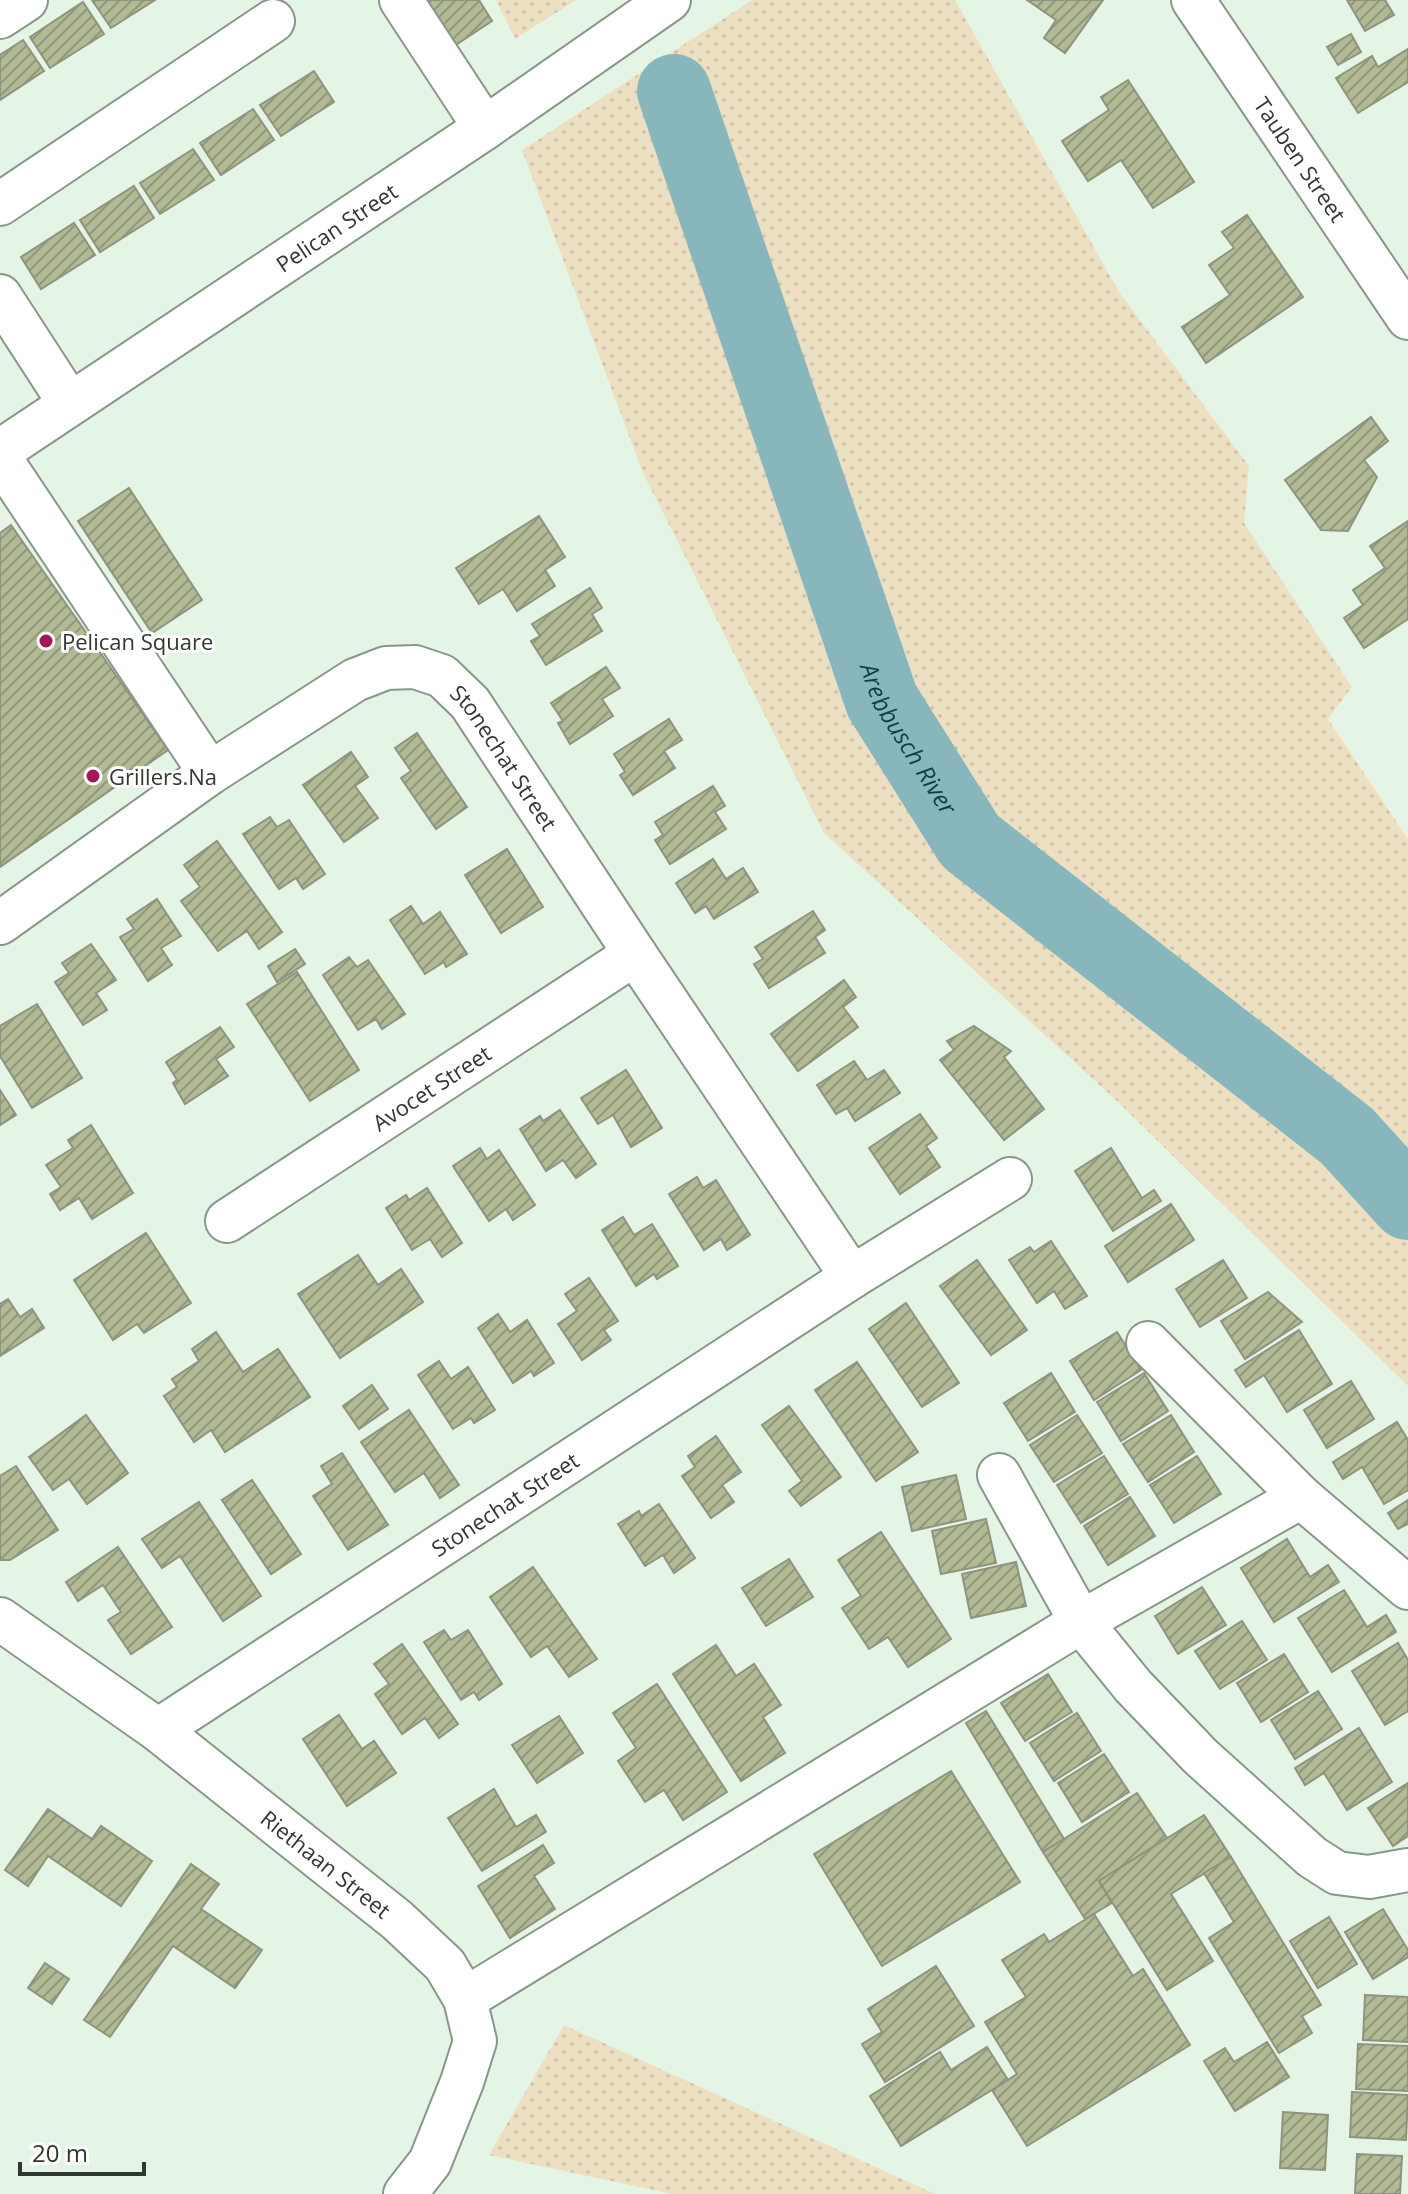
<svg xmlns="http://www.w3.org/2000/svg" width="1408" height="2194" font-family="'Open Sans',sans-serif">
	<defs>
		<pattern id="grass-dots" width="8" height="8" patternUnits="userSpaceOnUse" patternTransform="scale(2)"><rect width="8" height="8" fill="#ede0c2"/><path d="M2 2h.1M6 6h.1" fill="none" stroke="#ccc1a7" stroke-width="1.8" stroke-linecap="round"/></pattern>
		<pattern id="building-hatch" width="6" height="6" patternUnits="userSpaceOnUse" patternTransform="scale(2)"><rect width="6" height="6" fill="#b2ba95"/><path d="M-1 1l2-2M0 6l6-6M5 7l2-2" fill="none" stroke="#91987a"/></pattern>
	</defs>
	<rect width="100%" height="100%" fill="#e5f5e5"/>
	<g fill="url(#grass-dots)">
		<path d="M496,0H576L515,39Z"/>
		<path d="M752,0H955L1119,292L1249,466L1244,523L1352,687L1328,719L1408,839V1386L1117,1101L824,833L643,473L522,150Z"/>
		<path d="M564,2025L935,2194H672L489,2155Z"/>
	</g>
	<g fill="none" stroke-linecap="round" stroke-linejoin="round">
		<path stroke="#87b7bd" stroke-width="74" id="s1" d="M674,91L882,701L970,841L1347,1136L1408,1203"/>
	</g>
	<g fill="url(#building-hatch)" stroke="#8f9380" stroke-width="2">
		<path d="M92,0H155L111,28Z"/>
		<path d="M425,0H479L492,21L454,46Z"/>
		<path d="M1027,0H1103L1065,53L1044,38L1056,20Z"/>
		<path d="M1347,0H1385L1394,15L1365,31Z"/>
		<path d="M83,2L104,34L50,68L30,37Z"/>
		<path d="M1351,34L1361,52L1338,65L1327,47Z"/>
		<path d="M23,40L44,71L0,100V55Z"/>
		<path d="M1408,49V82L1358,113L1336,78L1372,56L1378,67Z"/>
		<path d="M314,71L334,102L281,136L260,105Z"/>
		<path d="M1128,80L1194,182L1153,208L1121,160L1088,181L1062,141L1109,110L1101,97Z"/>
		<path d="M253,109L274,140L221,175L200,143Z"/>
		<path d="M193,149L214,180L160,214L140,183Z"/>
		<path d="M134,186L154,218L100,252L80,220Z"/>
		<path d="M1247,215L1303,297L1206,363L1182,327L1230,295L1209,265L1234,248L1222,232Z"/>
		<path d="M74,223L95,255L41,289L21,257Z"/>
		<path d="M1371,417L1388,441L1364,460L1377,477L1348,531L1321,530L1285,480Z"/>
		<path d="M129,488L202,600L152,633L78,521Z"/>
		<path d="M539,516L565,557L545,570L555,586L517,611L503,589L479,604L456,568Z"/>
		<path d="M1408,521V619L1364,648L1344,618L1363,605L1353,590L1385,568L1370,546Z"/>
		<path d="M11,525L168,750L0,867V533Z"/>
		<path d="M590,588L602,608L592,614L602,631L546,665L531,641L540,636L532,624Z"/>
		<path d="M606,667L620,688L602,699L613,716L570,744L558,723L563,721L551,703Z"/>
		<path d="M669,719L682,740L664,751L675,768L633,795L620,775L625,772L614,754Z"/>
		<path d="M417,733L467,807L436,829L401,778L411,771L395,748Z"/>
		<path d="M351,752L368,777L355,786L378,818L344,842L303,785Z"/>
		<path d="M713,786L725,806L715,812L726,829L670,864L655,840L663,835L655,822Z"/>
		<path d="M270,817L277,827L289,820L325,874L303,889L296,878L279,889L243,834Z"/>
		<path d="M217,841L282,932L259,949L247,931L218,951L181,901L200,887L184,865Z"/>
		<path d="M507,849L543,907L501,933L465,875Z"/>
		<path d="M713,859L726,879L743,868L758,892L714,919L706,906L695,913L676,883Z"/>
		<path d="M157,899L181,936L161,948L172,965L148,981L120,937L134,929L127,919Z"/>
		<path d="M411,906L423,924L440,912L467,954L446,967L444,962L425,974L390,920Z"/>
		<path d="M813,911L825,930L815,937L825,953L769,988L754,964L763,959L755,947Z"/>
		<path d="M91,944L116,980L96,993L107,1010L83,1025L55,982L69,973L62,963Z"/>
		<path d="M295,949L305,964L277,982L268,966Z"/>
		<path d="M349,957L357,967L368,960L405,1014L382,1029L376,1019L358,1030L323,975Z"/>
		<path d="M297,972L359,1070L310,1101L247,1004Z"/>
		<path d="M844,980L856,997L843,1007L858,1027L798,1071L771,1034Z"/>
		<path d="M37,1004L82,1078L32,1108L0,1056V1026Z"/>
		<path d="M974,1026L1011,1051L1004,1057L1044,1109L1004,1140L940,1060L954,1050L947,1041Z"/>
		<path d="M220,1027L234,1047L216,1059L228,1076L185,1104L173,1083L177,1080L166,1062Z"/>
		<path d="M854,1061L867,1080L884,1070L900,1093L855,1121L847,1108L836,1114L817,1085Z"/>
		<path d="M626,1070L662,1128L631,1147L613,1115L598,1124L581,1098Z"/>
		<path d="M0,1090L16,1115L0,1125Z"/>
		<path d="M560,1110L596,1164L576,1178L563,1160L546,1171L520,1129L540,1116L543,1121Z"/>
		<path d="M920,1114L937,1138L926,1146L940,1167L900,1194L869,1148Z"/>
		<path d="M91,1125L133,1193L92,1219L79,1198L60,1210L50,1194L61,1187L46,1165L73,1148L68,1140Z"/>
		<path d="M480,1148L487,1159L499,1150L535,1205L513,1220L506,1209L489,1221L453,1166Z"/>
		<path d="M1111,1148L1142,1198L1154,1190L1161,1201L1113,1231L1075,1171Z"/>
		<path d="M697,1177L703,1188L716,1180L750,1235L727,1250L721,1239L704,1250L669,1194Z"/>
		<path d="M427,1188L462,1243L442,1257L430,1239L412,1250L386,1208L406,1195L409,1200Z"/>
		<path d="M1171,1204L1194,1240L1128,1282L1105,1246Z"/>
		<path d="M623,1217L634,1235L652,1224L678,1266L657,1279L654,1274L636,1286L602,1230Z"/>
		<path d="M146,1233L191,1303L144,1333L137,1324L113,1340L74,1280Z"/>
		<path d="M1051,1241L1087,1296L1065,1309L1054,1291L1037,1303L1009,1260L1030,1247L1034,1252Z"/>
		<path d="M358,1255L378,1285L401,1269L423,1302L340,1358L298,1294Z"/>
		<path d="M977,1260L1027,1330L991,1355L940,1286Z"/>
		<path d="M1223,1260L1247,1298L1200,1327L1176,1289Z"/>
		<path d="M589,1278L618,1321L604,1330L611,1340L582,1360L558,1324L577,1311L565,1294Z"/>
		<path d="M1268,1292L1302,1322L1245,1359L1221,1321Z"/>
		<path d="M8,1299L20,1317L32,1309L44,1328L0,1356V1304Z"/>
		<path d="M906,1303L959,1383L922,1407L869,1329Z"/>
		<path d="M498,1314L510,1332L527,1320L554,1363L534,1376L531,1371L513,1383L478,1328Z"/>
		<path d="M1299,1330L1332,1384L1287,1412L1264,1375L1246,1387L1235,1370Z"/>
		<path d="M216,1332L243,1372L278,1349L310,1397L225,1452L211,1430L194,1442L164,1396L177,1387L172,1379L199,1361L192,1349Z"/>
		<path d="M1117,1332L1141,1370L1094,1400L1070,1361Z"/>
		<path d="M439,1361L451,1379L468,1367L495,1410L474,1423L471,1418L453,1429L418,1375Z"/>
		<path d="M857,1362L918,1452L876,1481L815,1390Z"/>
		<path d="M1051,1373L1075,1412L1028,1441L1004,1403Z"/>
		<path d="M1144,1373L1168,1411L1121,1441L1097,1402Z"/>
		<path d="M1351,1381L1374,1419L1327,1448L1304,1410Z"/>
		<path d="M372,1385L388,1409L359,1429L343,1406Z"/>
		<path d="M789,1406L841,1477L801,1506L789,1491L802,1481L762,1425Z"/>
		<path d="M409,1410L459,1485L440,1498L424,1473L395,1492L361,1442Z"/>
		<path d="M86,1415L128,1473L87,1504L69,1479L53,1490L29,1457Z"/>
		<path d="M1077,1415L1102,1453L1054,1482L1030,1445Z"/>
		<path d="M1171,1415L1194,1452L1148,1482L1123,1444Z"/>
		<path d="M1397,1422L1408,1440V1490L1384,1504L1362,1467L1343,1479L1333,1462Z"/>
		<path d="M716,1436L741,1472L722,1485L734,1502L711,1518L682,1476L695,1467L688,1456Z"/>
		<path d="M342,1453L388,1525L348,1550L313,1496L332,1484L321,1466Z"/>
		<path d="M1104,1456L1128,1494L1081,1523L1057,1485Z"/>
		<path d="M1197,1456L1221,1494L1174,1523L1150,1485Z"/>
		<path d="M16,1466L58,1530L10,1560H0V1476Z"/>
		<path d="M956,1475L966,1519L912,1531L902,1487Z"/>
		<path d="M252,1480L301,1554L271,1574L222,1500Z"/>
		<path d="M1130,1497L1155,1536L1108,1565L1084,1526Z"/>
		<path d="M1408,1500V1524L1398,1529L1388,1513Z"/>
		<path d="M199,1502L261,1596L223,1621L180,1556L162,1568L142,1539Z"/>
		<path d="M659,1504L695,1558L674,1573L663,1555L645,1566L618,1524L639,1511L641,1516Z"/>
		<path d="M986,1519L996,1563L941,1574L932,1531Z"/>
		<path d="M881,1532L951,1639L908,1667L888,1637L869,1649L842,1608L861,1596L838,1560Z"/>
		<path d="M1287,1539L1310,1577L1328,1565L1339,1582L1274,1622L1241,1568Z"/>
		<path d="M118,1547L172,1627L131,1654L108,1620L121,1612L103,1585L78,1601L66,1582Z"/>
		<path d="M789,1559L813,1597L766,1626L742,1588Z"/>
		<path d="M1016,1562L1026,1606L971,1618L962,1574Z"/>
		<path d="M533,1567L597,1659L569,1677L547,1646L531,1657L490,1597Z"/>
		<path d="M1202,1587L1226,1625L1178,1654L1155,1616Z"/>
		<path d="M1344,1590L1367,1627L1386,1615L1396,1632L1332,1672L1298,1618Z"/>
		<path d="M1242,1621L1267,1660L1220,1689L1195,1651Z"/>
		<path d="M444,1630L451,1640L468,1630L502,1684L479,1700L474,1692L461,1700L424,1642Z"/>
		<path d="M1398,1643L1408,1660V1711L1385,1725L1352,1671Z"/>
		<path d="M402,1644L458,1724L439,1738L425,1718L402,1734L375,1694L389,1684L374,1664Z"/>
		<path d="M716,1645L736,1676L754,1664L781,1705L763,1717L785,1753L741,1781L673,1674Z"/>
		<path d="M1284,1654L1308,1692L1261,1722L1237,1683Z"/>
		<path d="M1048,1674L1072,1712L1025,1741L1001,1703Z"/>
		<path d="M657,1684L727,1792L683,1820L664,1790L645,1802L618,1761L636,1748L613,1713Z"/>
		<path d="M1318,1691L1342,1729L1295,1759L1271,1720Z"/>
		<path d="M986,1711L1064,1839L1043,1852L966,1723Z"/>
		<path d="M1077,1713L1101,1751L1054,1781L1030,1743Z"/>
		<path d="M339,1715L362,1749L374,1741L396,1773L347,1806L303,1739Z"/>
		<path d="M559,1716L583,1753L537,1783L512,1745Z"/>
		<path d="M1359,1728L1392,1782L1347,1810L1324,1773L1305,1785L1295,1768Z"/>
		<path d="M1104,1754L1129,1792L1082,1822L1058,1783Z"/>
		<path d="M951,1771L1020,1882L882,1966L814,1854Z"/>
		<path d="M1408,1783V1836L1393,1846L1368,1808Z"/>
		<path d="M494,1789L516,1827L536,1815L546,1832L482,1871L448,1818Z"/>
		<path d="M1137,1793L1167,1838L1099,1881L1112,1903L1085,1919L1043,1852Z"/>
		<path d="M48,1809L92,1839L101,1826L152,1861L121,1906L48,1856L28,1886L5,1870Z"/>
		<path d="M1204,1815L1231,1857L1171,1894L1213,1961L1167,1990L1099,1881Z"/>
		<path d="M543,1845L554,1863L534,1876L555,1909L510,1938L478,1886Z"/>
		<path d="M1231,1857L1321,2005L1302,2016L1312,2033L1279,2053L1209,1938L1234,1922L1204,1873Z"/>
		<path d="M191,1864L219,1884L201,1909L262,1950L235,1988L173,1946L110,2037L84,2020Z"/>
		<path d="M1383,1909L1408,1950V1957L1373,1979L1345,1932Z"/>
		<path d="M1094,1914L1133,1976L1143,1969L1190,2045L1027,2146L992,2090L1017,2074L985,2022L1026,1997L1002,1960L1044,1934L1049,1942Z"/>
		<path d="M1329,1917L1357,1964L1318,1988L1290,1941Z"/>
		<path d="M45,1963L69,1979L52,2004L28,1988Z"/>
		<path d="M936,1966L974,2026L885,2082L862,2044L882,2032L868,2009Z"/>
		<path d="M1365,1995L1408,1997V2042L1363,2040Z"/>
		<path d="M1267,2042L1289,2077L1235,2111L1204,2061L1225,2048L1234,2062Z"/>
		<path d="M1358,2044L1408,2046V2091L1356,2089Z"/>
		<path d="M987,2047L1008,2080L901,2146L870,2096L940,2052L951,2070Z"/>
		<path d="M1352,2092L1408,2095L1406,2140L1350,2137Z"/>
		<path d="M1283,2112L1328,2115L1325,2170L1280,2168Z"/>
		<path d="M1357,2154L1402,2156L1400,2194H1355Z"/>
	</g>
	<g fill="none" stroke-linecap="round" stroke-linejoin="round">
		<g stroke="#889789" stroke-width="46">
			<g id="minor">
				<path d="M401,0L485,128"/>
				<path id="s2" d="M1193,0L1408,318"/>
				<path d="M0,17L26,0"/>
				<path d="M0,204L273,21"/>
				<path d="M0,296L70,404"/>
				<path id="s3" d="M0,451L485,128L669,0"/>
				<path d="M0,458L210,773"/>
				<path id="s4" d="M0,923L210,773L355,680L386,668L415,667L442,676L470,703L635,954L852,1277"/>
				<path id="s5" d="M227,1221L635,954"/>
				<path d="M1148,1343L1301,1497L1408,1588"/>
				<path d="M999,1475L1081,1622L1133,1686L1200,1756L1312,1857L1337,1873L1369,1877L1408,1870"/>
				<path id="s6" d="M0,1619L158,1730L397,1920L445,1965L465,1999L475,2041L462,2082L430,2162L405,2194"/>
				<path id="s7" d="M158,1730L852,1277L1010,1179"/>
				<path d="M465,1999L1081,1622L1301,1497"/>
			</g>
		</g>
		<use href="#minor" stroke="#fff" stroke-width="42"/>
	</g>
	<g fill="#a51657" stroke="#fff" stroke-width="3">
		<circle cx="46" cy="641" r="8"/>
		<circle cx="93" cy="776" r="8"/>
	</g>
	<g text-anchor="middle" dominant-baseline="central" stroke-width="6" stroke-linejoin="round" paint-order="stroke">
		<g font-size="22" fill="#313731" stroke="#fff">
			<text stroke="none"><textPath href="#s2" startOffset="192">Tauben Street</textPath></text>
			<text stroke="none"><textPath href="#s3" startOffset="404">Pelican Street</textPath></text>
			<text stroke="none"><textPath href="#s4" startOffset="624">Stonechat Street</textPath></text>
			<text stroke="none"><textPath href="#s5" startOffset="244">Avocet Street</textPath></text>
			<text stroke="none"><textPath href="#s7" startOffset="414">Stonechat Street</textPath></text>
			<text stroke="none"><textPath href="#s6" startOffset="408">Riethaan Street</textPath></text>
		</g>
		<g font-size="22" fill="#313731" stroke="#fff" text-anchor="start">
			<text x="62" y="641">Pelican Square</text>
			<text x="109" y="776">Grillers.Na</text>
		</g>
		<g font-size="24" font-style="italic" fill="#103e43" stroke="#fff">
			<text stroke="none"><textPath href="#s1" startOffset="690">Arebbusch River</textPath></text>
		</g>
	</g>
	<path d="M20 2162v12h124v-12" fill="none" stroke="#313731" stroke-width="4"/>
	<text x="32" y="2162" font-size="24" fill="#313731" stroke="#ffffff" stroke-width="6" paint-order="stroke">20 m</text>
</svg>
